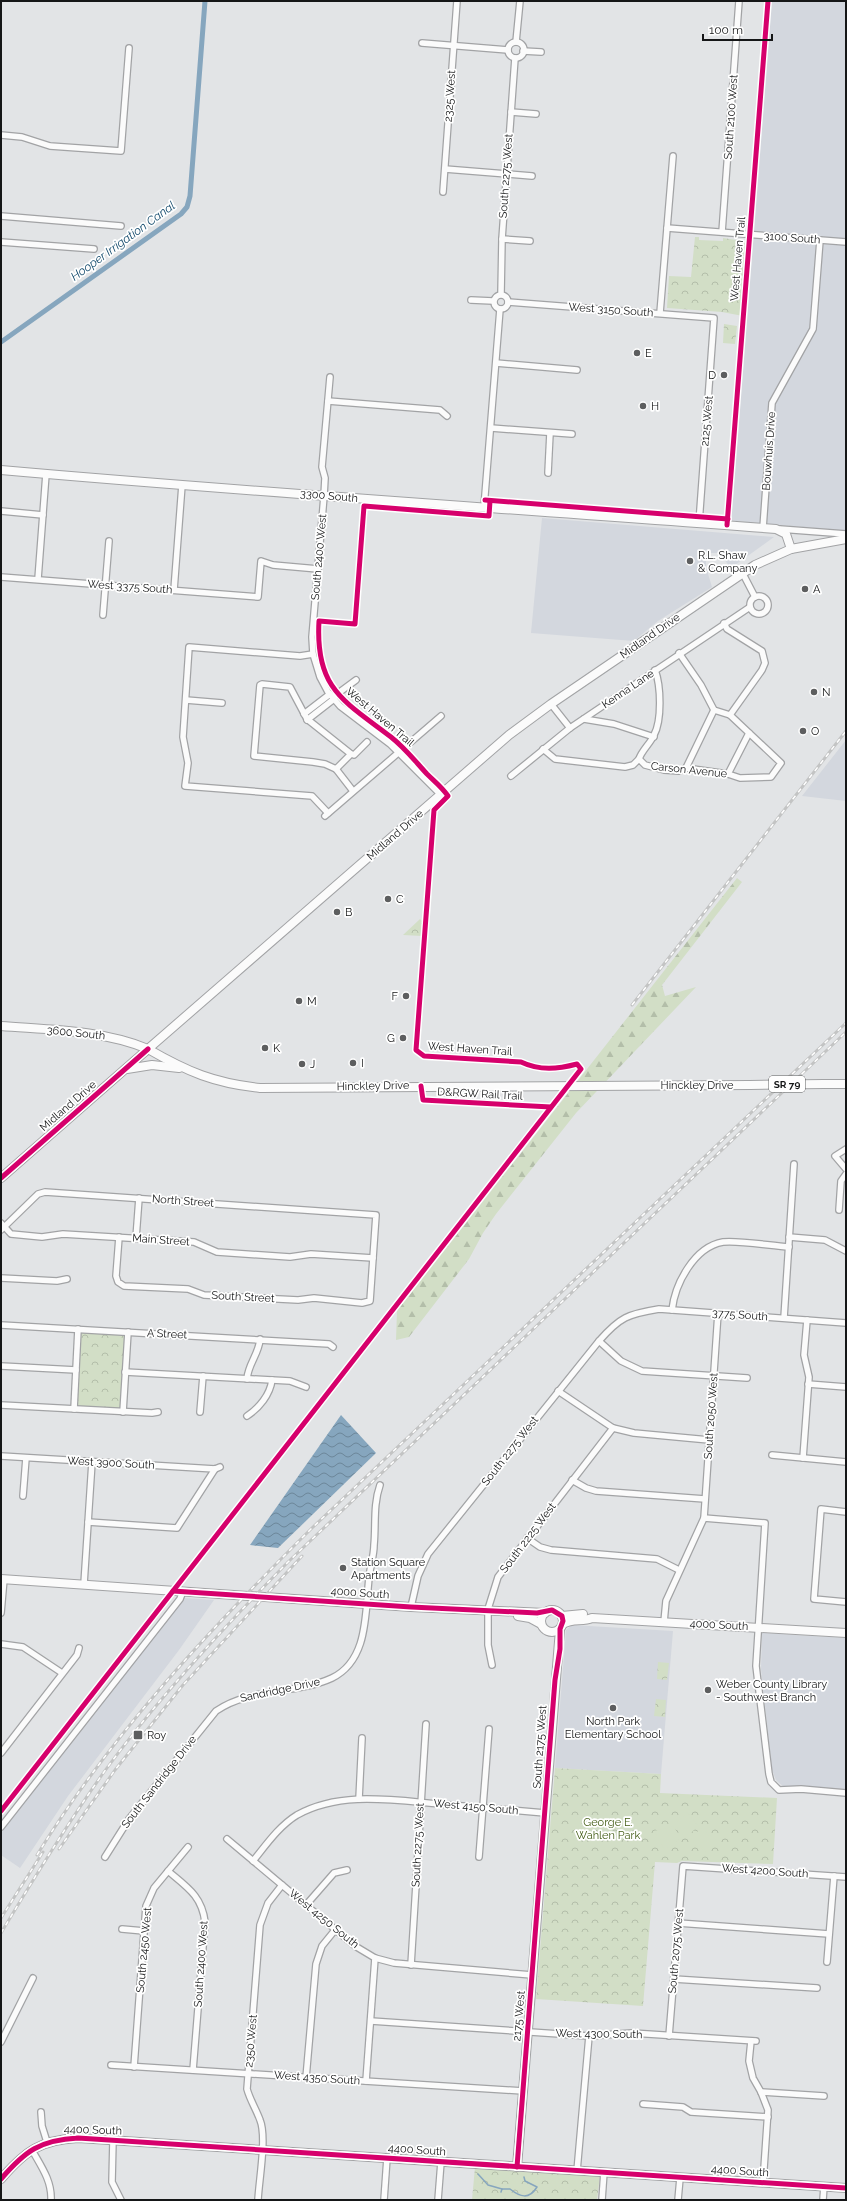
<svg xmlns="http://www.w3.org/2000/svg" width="847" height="2201" font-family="Raleway,sans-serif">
	<defs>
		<pattern id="forest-firs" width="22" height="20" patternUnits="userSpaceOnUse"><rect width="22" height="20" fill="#d2dec6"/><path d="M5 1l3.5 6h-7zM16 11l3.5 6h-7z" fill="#b3bea9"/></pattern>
		<pattern id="park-crowns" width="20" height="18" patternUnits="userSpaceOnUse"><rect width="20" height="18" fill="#d2dec6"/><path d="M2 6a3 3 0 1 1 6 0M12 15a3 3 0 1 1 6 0" fill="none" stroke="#b3bea9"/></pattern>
		<pattern id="water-waves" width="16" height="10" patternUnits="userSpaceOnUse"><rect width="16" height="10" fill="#86a6be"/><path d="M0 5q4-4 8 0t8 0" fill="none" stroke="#6c8699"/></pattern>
	</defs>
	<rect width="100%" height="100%" fill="#e2e4e6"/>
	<g fill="#d3d7de">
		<path d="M769,1H846V531L726,520Z"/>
		<path d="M542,518L774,537L731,568L719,553H706V567L712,587L658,621L634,641L531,633Z"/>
		<path d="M846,740V801L802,796Z"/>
		<path d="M184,1598L214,1600L179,1650L68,1796L20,1868L1,1855V1833Z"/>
		<path d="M572,1625L673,1631L661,1774L555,1768L566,1630Z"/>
		<path d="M762,1633L846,1638V1793L786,1789L776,1780L772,1770L761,1669Z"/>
	</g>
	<path fill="url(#forest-firs)" d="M737,878L742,882L662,985L665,996L696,987L576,1113L496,1214L483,1233L469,1259L409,1337L396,1340L397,1311Z"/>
	<g fill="url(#park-crowns)">
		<path d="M695,237H699V240L723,241V238L749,242L743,316L722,312L667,308L669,276L691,277Z"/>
		<path d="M724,324L737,326L735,344L723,343Z"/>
		<path d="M420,919L423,922L422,936L403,935Z"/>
		<path d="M79,1331L126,1335L121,1409L74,1407Z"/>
		<path d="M658,1662L669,1663L667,1680L657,1679Z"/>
		<path d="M656,1699L666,1700L665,1717L654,1716Z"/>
		<path d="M555,1768L661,1774L660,1793L777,1798L773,1864L682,1861L677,1863L655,1862L643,2006L536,1999Z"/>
		<path d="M475,2167L600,2175L597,2200H472Z"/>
	</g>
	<g fill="#d2dec6">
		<path d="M687,1812L698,1826L689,1835L682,1834L675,1825Z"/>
		<path d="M673,1826L680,1836L675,1845L664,1848L654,1831Z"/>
		<path d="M701,1828L716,1840L707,1852L694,1845L691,1838Z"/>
	</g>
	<path fill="url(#water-waves)" d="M341,1415L376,1453L278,1548L250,1545Z"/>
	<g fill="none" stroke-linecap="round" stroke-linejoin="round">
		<g stroke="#86a6be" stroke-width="1.5">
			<path d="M478,2174L488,2185L502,2189"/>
			<path d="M501,2192L502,2189H510C520,2197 529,2200 537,2187L525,2181L524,2177"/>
		</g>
		<path stroke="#86a6be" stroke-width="5" d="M1,342L181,214L187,207L190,196L205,1"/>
		<g stroke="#a2a3a5" stroke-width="8">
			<g id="street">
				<path d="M516,42L520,1"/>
				<circle cx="516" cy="50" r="8"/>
				<path d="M422,43L508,50"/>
				<path d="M523,51L541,52"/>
				<path d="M511,112L536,114"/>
				<path d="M1,135L22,137L50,146L121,151L129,48"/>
				<path d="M445,169L532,176"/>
				<path d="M443,192L457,1"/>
				<path d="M1,216L121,226"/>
				<path d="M667,228L846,242"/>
				<path d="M722,232L739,1"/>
				<path d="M502,239L530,241"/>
				<path d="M1,242L94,249"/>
				<path d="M501,294L502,239L515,58"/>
				<circle cx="501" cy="302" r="7"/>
				<path d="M471,300L493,301"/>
				<path d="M508,302L714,318L699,523"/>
				<path d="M660,313L673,156"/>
				<path d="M496,363L577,370"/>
				<path d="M330,377L322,467L325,478L324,496L312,637L313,654L320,677L328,692L340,706L390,744L441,795"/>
				<path d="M328,401L440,410L447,416"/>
				<path d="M491,428L572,434"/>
				<path d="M548,473L550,433"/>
				<path d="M484,507L500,309"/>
				<path d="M1,511L43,515"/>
				<path d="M763,528L772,403L813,329L820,240"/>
				<path d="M780,529L846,534"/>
				<path d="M742,572L755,597"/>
				<path d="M1,577L258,597L261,561L273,565L318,569"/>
				<path d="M38,579L46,474"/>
				<path d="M174,590L182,485"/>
				<circle cx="759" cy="605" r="9"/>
				<path d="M103,615L109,541"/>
				<path d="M724,623L727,629L762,651L765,663L762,670L730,715"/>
				<path d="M313,654L300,656L189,647L183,737L188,763L185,786L312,796L328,813"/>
				<path d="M262,684L290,687L307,719L351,754L336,769L325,764L313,762L254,756L260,685Z"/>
				<path d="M333,697L356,680"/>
				<path d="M186,700L222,703"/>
				<path d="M551,704L570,728"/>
				<path d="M304,714L330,694"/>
				<path d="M584,719L614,724L654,737"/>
				<path d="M307,720L334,699"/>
				<path d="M543,749L555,759L625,767L633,765L639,759L645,765L664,770L679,771L686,768L728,774L740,778L771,777L781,763L730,715L714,710L701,685L679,653"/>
				<path d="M351,754L354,755L367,742"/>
				<path d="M639,759C642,750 650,744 654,735C662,720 661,686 655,670"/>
				<path d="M686,768L714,710"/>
				<path d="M336,769L353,791"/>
				<path d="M728,774L749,733"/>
				<path d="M511,776L570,728L750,607"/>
				<path d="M325,816L441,716"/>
				<path d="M846,1149L835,1156L846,1169"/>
				<path d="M839,1210L841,1181L846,1174"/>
				<path d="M1,1223L11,1234L42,1237L63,1234L194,1242L217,1252L290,1257L311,1254L373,1258"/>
				<path d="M1,1230L38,1194L45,1192L376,1215L370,1301L362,1303L314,1298L298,1300L204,1295L188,1289L124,1286L118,1282L116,1276L119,1237"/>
				<path d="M789,1237L825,1240L846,1251"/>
				<path d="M136,1238L139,1198"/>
				<path d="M1,1278L57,1281L67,1279"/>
				<path d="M672,1310C675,1284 694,1247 723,1242C738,1240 772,1246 789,1247"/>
				<path d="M784,1318L794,1164"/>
				<path d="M1,1325L329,1344L333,1347"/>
				<path d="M599,1341L621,1361L642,1371L747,1378"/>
				<path d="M1,1366L76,1370"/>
				<path d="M125,1372L290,1381L306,1387"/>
				<path d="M247,1379C248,1364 259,1354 260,1339"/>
				<path d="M808,1384L846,1387"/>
				<path d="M558,1391L613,1428L634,1433L709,1440"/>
				<path d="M1,1405L152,1413L158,1412"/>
				<path d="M74,1409L78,1329"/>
				<path d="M123,1412L128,1332"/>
				<path d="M200,1412L203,1376"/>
				<path d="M247,1416C259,1408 270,1395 272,1380"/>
				<path d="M772,1455L846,1462"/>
				<path d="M1,1456L215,1469L220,1467"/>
				<path d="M803,1458L809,1377L804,1355L807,1320"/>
				<path d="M572,1480L586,1488L596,1491L705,1499"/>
				<path d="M23,1496L26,1458"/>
				<path d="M846,1512L821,1509L814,1599L846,1602"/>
				<path d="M704,1518L765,1523L756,1666L769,1774L771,1782L779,1790L801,1789L846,1793"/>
				<path d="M88,1522L177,1528L215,1469"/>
				<path d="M527,1538L540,1547L551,1550L657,1559L679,1570"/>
				<path d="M84,1584L92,1462"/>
				<path d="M411,1607L418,1576L428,1554L599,1341C620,1317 628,1314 659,1309L846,1323"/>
				<path d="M1,1613L4,1579"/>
				<path d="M664,1622L666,1601L704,1518L718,1313"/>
				<path d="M1,1644L23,1647L62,1673"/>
				<path d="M492,1665L488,1645V1609L498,1577L613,1428"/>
				<path d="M1,1753L77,1655L79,1648"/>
				<path d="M359,1799L362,1738"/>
				<path d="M1,1827L180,1599L183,1591"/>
				<path d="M227,1839L355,1946L375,1958L394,1963L532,1975"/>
				<path d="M105,1857L129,1819L216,1711C251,1687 295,1695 332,1678C369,1660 365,1612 369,1578C370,1567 374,1556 374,1545C376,1525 373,1505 380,1485"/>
				<path d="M479,1857L489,1729"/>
				<path d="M253,1861C266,1845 279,1826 297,1815C340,1791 392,1800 439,1804C475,1807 510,1810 545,1813"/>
				<path d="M168,1871C187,1887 202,1896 205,1922L193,2070"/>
				<path d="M306,1905L334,1873L347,1870"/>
				<path d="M678,1923L829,1934"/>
				<path d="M122,1929L144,1931"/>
				<path d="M827,1962L834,1876"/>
				<path d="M411,1965L426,1724"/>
				<path d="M674,1979L817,1988"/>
				<path d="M371,2021L589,2036L632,2033L756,2041"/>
				<path d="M669,2036L683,1866L846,1877"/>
				<path d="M751,2041L749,2061L753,2078L761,2092L768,2110L763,2183"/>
				<path d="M1,2042L33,1978"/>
				<path d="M111,2065L523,2091"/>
				<path d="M134,2067L146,1906L154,1888L188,1847"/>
				<path d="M306,2078L316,1964L322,1946L335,1930"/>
				<path d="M366,2081L375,1958"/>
				<path d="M761,2092L824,2096"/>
				<path d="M643,2104L683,2107L691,2112L768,2117"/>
				<path d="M41,2112L42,2126L47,2142"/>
				<path d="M113,2140L112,2182L121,2200"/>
				<path d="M32,2150C41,2166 52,2181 51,2200"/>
				<path d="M577,2171L589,2036"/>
				<path d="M258,2200C259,2180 267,2137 260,2120C256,2109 250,2100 247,2089L260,1925L268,1903L282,1885"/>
				<path d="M384,2200L387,2158"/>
				<path d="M438,2200L441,2162"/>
				<path d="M602,2200L604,2172"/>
				<path d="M678,2200L680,2178"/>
				<path d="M823,2200L824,2186"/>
			</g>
		</g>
		<g stroke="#a2a3a5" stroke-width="10">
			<g id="secondary">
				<path d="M1,470C259,493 518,509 776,529L786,534L791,549"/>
				<path d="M1,1026C51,1030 102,1030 148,1049L509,735L551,704L755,565L791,549L846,539"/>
				<path d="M1,1579L411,1607L545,1613"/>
				<circle cx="552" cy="1621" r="11"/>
				<path d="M518,1616L530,1618L541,1624"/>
				<path d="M562,1616L583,1614"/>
				<path d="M563,1624C572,1618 582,1622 592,1618L846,1633"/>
				<path d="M517,2167L560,1629"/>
				<path d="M1,2179C25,2151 40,2140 78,2138L846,2188"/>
			</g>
		</g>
		<g stroke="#a2a3a5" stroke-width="10">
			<g id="primary">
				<path d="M127,1069L152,1065L179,1068"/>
				<path d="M824,1084H846"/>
				<path d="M1,1178L148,1049C188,1072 214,1083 260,1088L750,1085"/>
			</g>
		</g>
		<use href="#street" stroke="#fbfbfb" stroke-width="5.5"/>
		<use href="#secondary" stroke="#fbfbfb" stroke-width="8"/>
		<use href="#primary" stroke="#fbfbfb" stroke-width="8"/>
		<g stroke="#c3c4c4" stroke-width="3">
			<g id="rail">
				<path d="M632,1005L846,731"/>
				<path d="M59,1849L115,1770L183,1685L302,1556"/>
				<path d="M37,1855C112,1733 211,1628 312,1528L846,1023"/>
				<path d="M1,1918L43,1852"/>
				<path d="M1,1933C34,1878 67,1824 104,1772C159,1697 223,1628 288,1562L846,1032"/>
			</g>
		</g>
		<use href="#rail" stroke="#fff" stroke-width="1.5" stroke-dasharray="4.5" stroke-linecap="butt"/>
		<g stroke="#a2a3a5" stroke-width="10" stroke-linecap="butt">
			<path id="primary-bridge" d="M750,1085L824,1084"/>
		</g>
		<use href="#primary-bridge" stroke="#fbfbfb" stroke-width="8"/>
		<g stroke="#fff" stroke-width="8">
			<g id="cycleway">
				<path d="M485,500L728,519"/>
				<path d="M727,525L768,1"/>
				<path d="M421,1086L423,1100L551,1107"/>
				<path d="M1,1178L148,1049"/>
				<path d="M173,1591L411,1607L537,1613L552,1610L562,1616L563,1621L560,1629V1649L555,1680L517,2167"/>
				<path d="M1,1811L581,1069L577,1064C558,1069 540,1071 521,1062L424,1056L416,1050L434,810L448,796C442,787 434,781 427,774C415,761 405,748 391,737C344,701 315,689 319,621L355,624L364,506L489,516L490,501"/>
				<path d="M1,2179C25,2151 40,2140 78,2138L846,2188"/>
			</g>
		</g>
		<use href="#cycleway" stroke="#d6006c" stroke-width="5"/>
	</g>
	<g fill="#5d5e5f" stroke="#fff" stroke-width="1.5">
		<circle cx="637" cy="353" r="4"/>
		<circle cx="724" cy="375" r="4"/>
		<circle cx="643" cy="406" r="4"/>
		<circle cx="690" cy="561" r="4"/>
		<circle cx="805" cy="589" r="4"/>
		<circle cx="814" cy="692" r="4"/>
		<circle cx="803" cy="731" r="4"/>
		<circle cx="388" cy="899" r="4"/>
		<circle cx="337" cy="912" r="4"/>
		<circle cx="406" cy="996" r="4"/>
		<circle cx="299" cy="1001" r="4"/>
		<circle cx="403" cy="1038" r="4"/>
		<circle cx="265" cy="1048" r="4"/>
		<circle cx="353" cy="1063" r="4"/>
		<circle cx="302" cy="1064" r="4"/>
		<circle cx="343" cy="1568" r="4"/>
		<circle cx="708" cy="1690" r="4"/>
		<circle cx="613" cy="1708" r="4"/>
		<rect x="133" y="1730" width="10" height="10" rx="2"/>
	</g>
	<g text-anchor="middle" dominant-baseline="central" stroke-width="3.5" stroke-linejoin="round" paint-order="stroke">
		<rect fill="#fff" stroke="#5b5c5d" stroke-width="1" x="769" y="1076" width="36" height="16" rx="3"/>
		<g font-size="10" font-weight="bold" fill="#151617">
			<text x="787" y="1084">SR 79</text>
		</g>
		<g font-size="11" fill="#151617" stroke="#fff">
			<text transform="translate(450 96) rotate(-86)">2325 West</text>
			<text transform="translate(731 117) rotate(-86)">South 2100 West</text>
			<text transform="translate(506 176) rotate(-86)">South 2275 West</text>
			<text transform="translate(792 238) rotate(4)">3100 South</text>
			<text transform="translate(738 259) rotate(-85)">West Haven Trail</text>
			<text transform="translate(611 310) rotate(4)">West 3150 South</text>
			<text transform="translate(707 421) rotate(-85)">2125 West</text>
			<text transform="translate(769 451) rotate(-86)">Bouwhuis Drive</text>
			<text transform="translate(329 496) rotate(5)">3300 South</text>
			<text transform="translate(319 557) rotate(-85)">South 2400 West</text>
			<text transform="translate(130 587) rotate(4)">West 3375 South</text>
			<text transform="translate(650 636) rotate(-35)">Midland Drive</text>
			<text transform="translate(628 689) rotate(-34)">Kenna Lane</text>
			<text transform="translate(380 717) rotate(40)">West Haven Trail</text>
			<text transform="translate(689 770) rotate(6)">Carson Avenue</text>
			<text transform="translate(395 835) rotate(-41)">Midland Drive</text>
			<text transform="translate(76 1033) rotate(6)">3600 South</text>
			<text transform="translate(470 1049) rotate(4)">West Haven Trail</text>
			<text x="697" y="1085">Hinckley Drive</text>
			<text transform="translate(373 1086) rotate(-1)">Hinckley Drive</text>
			<text transform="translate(480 1094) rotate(3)">D&amp;RGW Rail Trail</text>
			<text transform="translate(68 1106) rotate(-41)">Midland Drive</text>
			<text transform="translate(183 1201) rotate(4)">North Street</text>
			<text transform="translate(161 1240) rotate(4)">Main Street</text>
			<text transform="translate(243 1297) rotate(3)">South Street</text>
			<text transform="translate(740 1315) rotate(4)">3775 South</text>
			<text transform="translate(167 1334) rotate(3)">A Street</text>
			<text transform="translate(711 1416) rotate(-86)">South 2050 West</text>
			<text transform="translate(510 1451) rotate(-52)">South 2275 West</text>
			<text transform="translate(111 1463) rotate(3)">West 3900 South</text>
			<text transform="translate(528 1538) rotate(-53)">South 2225 West</text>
			<text transform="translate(360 1593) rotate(4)">4000 South</text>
			<text transform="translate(719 1625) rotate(3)">4000 South</text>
			<text transform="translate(280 1690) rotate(-12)">Sandridge Drive</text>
			<text transform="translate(540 1747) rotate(-86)">South 2175 West</text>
			<text transform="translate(159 1782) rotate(-52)">South Sandridge Drive</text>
			<text transform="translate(476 1807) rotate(5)">West 4150 South</text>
			<text transform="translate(418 1845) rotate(-87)">South 2275 West</text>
			<text transform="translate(765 1871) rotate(4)">West 4200 South</text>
			<text transform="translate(324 1919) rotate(39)">West 4250 South</text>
			<text transform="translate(144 1950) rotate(-85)">South 2450 West</text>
			<text transform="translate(676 1951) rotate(-85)">South 2075 West</text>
			<text transform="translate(201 1964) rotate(-86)">South 2400 West</text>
			<text transform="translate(519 2016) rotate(-85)">2175 West</text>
			<text transform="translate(599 2034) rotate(1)">West 4300 South</text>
			<text transform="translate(251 2041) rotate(-85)">2350 West</text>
			<text transform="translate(317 2078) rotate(4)">West 4350 South</text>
			<text transform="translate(93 2130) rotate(2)">4400 South</text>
			<text transform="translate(417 2150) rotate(4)">4400 South</text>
			<text transform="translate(740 2171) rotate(4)">4400 South</text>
		</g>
		<g font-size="11" fill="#151617" stroke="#fff" text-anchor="start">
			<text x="645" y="353">E</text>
			<text x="716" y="375" text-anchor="end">D</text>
			<text x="651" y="406">H</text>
			<text x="698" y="555">R.L. Shaw<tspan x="698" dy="13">&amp; Company</tspan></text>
			<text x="813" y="589">A</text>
			<text x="822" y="692">N</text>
			<text x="811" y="731">O</text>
			<text x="396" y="899">C</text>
			<text x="345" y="912">B</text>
			<text x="398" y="996" text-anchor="end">F</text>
			<text x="307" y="1001">M</text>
			<text x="395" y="1038" text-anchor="end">G</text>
			<text x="273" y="1048">K</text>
			<text x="361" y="1063">I</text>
			<text x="310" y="1064">J</text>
			<text x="351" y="1562">Station Square<tspan x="351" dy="13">Apartments</tspan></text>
			<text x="716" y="1684">Weber County Library<tspan x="716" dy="13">- Southwest Branch</tspan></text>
			<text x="613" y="1721" text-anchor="middle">North Park<tspan x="613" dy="13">Elementary School</tspan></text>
			<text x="147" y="1735">Roy</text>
		</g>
		<g font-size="11" fill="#455e18" stroke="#fff">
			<text x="608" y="1822">George E.<tspan x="608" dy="13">Wahlen Park</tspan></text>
		</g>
		<g font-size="12" font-style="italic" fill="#10486a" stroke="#fff">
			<text transform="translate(123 241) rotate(-36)">Hooper Irrigation Canal</text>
		</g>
	</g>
	<rect width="847" height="2201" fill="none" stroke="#151617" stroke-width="4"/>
	<path d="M703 34v6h69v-6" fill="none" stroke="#151617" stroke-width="2"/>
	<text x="709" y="34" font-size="12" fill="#151617" stroke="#ffffff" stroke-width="3" paint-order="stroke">100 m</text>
</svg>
